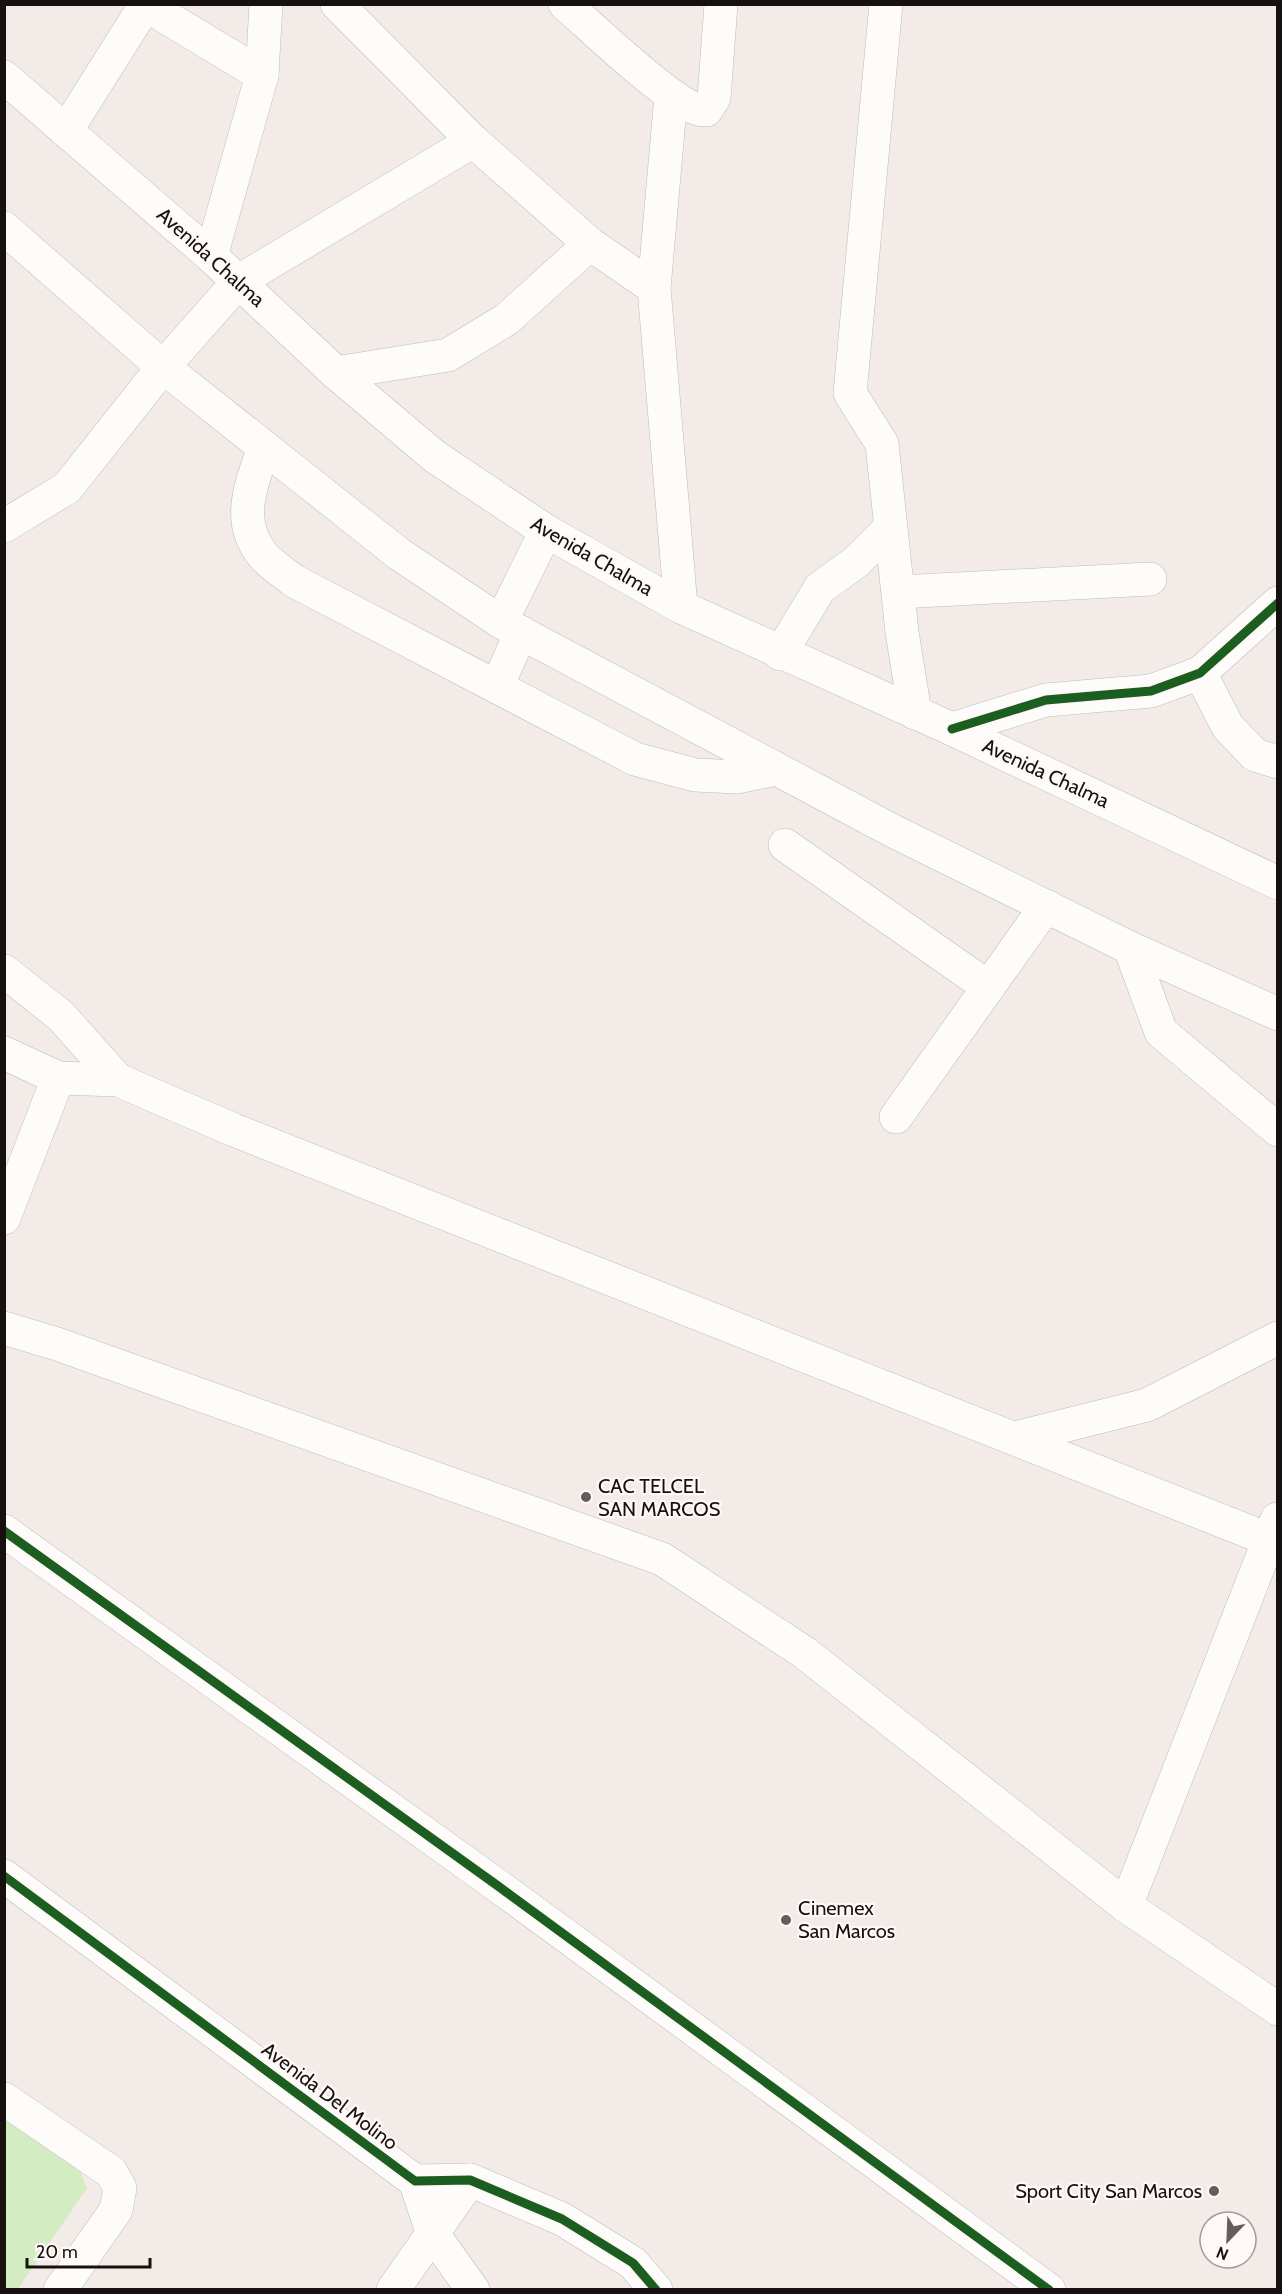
<svg xmlns="http://www.w3.org/2000/svg" width="1282" height="2294" font-family="Cabin,sans-serif">
	<rect width="100%" height="100%" fill="#f3ebe7"/>
	<path fill="#d4ecc1" d="M4,2116L80,2171L87,2188L18,2289H5Z"/>
	<g fill="none" stroke-linecap="round" stroke-linejoin="round">
		<g stroke="#c1bbb7" stroke-width="34">
			<g id="minor">
				<path d="M337,4L473,141L590,244L654,288"/>
				<path d="M565,4C590,25 679,113 706,110L714,98L721,4"/>
				<path d="M886,4L850,393L882,444L902,632L915,713"/>
				<path d="M146,5L262,75"/>
				<path d="M671,96L654,288L681,607"/>
				<path d="M66,131L146,4"/>
				<path d="M211,256L262,75L266,4"/>
				<path d="M239,281L473,141"/>
				<path d="M336,373L448,355L507,319L590,244"/>
				<path d="M264,447C252,483 235,520 262,554C270,564 284,573 294,581L635,759L695,775L737,777L776,769"/>
				<path d="M899,592L1150,579"/>
				<path d="M780,654L820,588L856,562L890,528"/>
				<path d="M1200,673L1228,727L1255,755L1278,762"/>
				<path d="M497,687L521,632"/>
				<path d="M952,729L1046,700L1151,691L1200,673L1278,603"/>
				<path d="M785,845L988,987"/>
				<path d="M1130,948L1161,1032L1278,1130"/>
				<path d="M4,971L61,1016L118,1080"/>
				<path d="M4,1053L58,1078L118,1080L234,1130L1270,1540"/>
				<path d="M896,1117L1046,906"/>
				<path d="M4,1218L58,1078"/>
				<path d="M4,1328L57,1344L662,1559L805,1653L1126,1906L1278,2009"/>
				<path d="M1015,1438L1147,1405L1278,1338"/>
				<path d="M4,1531L498,1886L1049,2290"/>
				<path d="M4,1876L415,2181L470,2180L562,2219L633,2263L656,2290"/>
				<path d="M1126,1906L1277,1519"/>
				<path d="M4,2099L111,2172L120,2188L116,2210L60,2290"/>
				<path d="M415,2181L433,2234L473,2290"/>
				<path d="M393,2290L470,2180"/>
			</g>
		</g>
		<g stroke="#c1bbb7" stroke-width="34">
			<g id="major">
				<path d="M4,77L211,256L336,373L434,456L546,531L681,607L952,729L1278,883"/>
				<path d="M4,228L163,367L399,554L501,622L893,831L1130,948L1278,1014"/>
				<path d="M4,526L67,488L163,367L239,281"/>
				<path d="M501,622L546,531"/>
			</g>
		</g>
		<use href="#minor" stroke="#fdfcfb" stroke-width="33"/>
		<use href="#major" stroke="#fdfcfb" stroke-width="33"/>
		<g stroke="#fef8f6" stroke-width="13">
			<g id="cycleway">
				<path d="M952,729L1046,700L1151,691L1200,673L1278,603"/>
				<path d="M4,1531L498,1886L1049,2290"/>
				<path d="M4,1876L415,2181L470,2180L562,2219L633,2263L656,2290"/>
			</g>
		</g>
		<use href="#cycleway" stroke="#1b5e20" stroke-width="9"/>
	</g>
	<g fill="#635d5b" stroke="#fef8f6" stroke-width="2">
		<circle cx="586" cy="1497" r="6"/>
		<circle cx="786" cy="1920" r="6"/>
		<circle cx="1214" cy="2191" r="6"/>
	</g>
	<g text-anchor="middle" dominant-baseline="central" stroke-width="4.5" stroke-linejoin="round" paint-order="stroke">
		<g font-size="20" fill="#16110f" stroke="#fef8f6">
			<text transform="translate(211 257) rotate(42)">Avenida Chalma</text>
			<text transform="translate(592 556) rotate(30)">Avenida Chalma</text>
			<text transform="translate(1046 773) rotate(25)">Avenida Chalma</text>
			<text transform="translate(330 2096) rotate(37)">Avenida Del Molino</text>
		</g>
		<g font-size="20" fill="#16110f" stroke="#fef8f6" text-anchor="start">
			<text x="598" y="1486">CAC TELCEL<tspan x="598" dy="23">SAN MARCOS</tspan></text>
			<text x="798" y="1908">Cinemex<tspan x="798" dy="23">San Marcos</tspan></text>
			<text x="1202" y="2191" text-anchor="end">Sport City San Marcos</text>
		</g>
	</g>
	<rect width="1282" height="2294" fill="none" stroke="#16110f" stroke-width="12"/>
	<g transform="translate(1228 2240) rotate(203)"><circle r="28" fill="#fef8f6" stroke="#a19c9a" stroke-width="1.5"/>
	<path d="M0-4.5L10 22L0 15L-10 22Z" fill="#635d5b"/>
	<text y="-9" font-size="16" font-weight="bold" text-anchor="middle" fill="#16110f">N</text>
	</g>
	<path d="M27 2258v9h123v-9" fill="none" stroke="#16110f" stroke-width="3"/>
	<text x="36" y="2258" font-size="18" fill="#16110f" stroke="#fef8f6" stroke-width="4.5" paint-order="stroke">20 m</text>
</svg>
